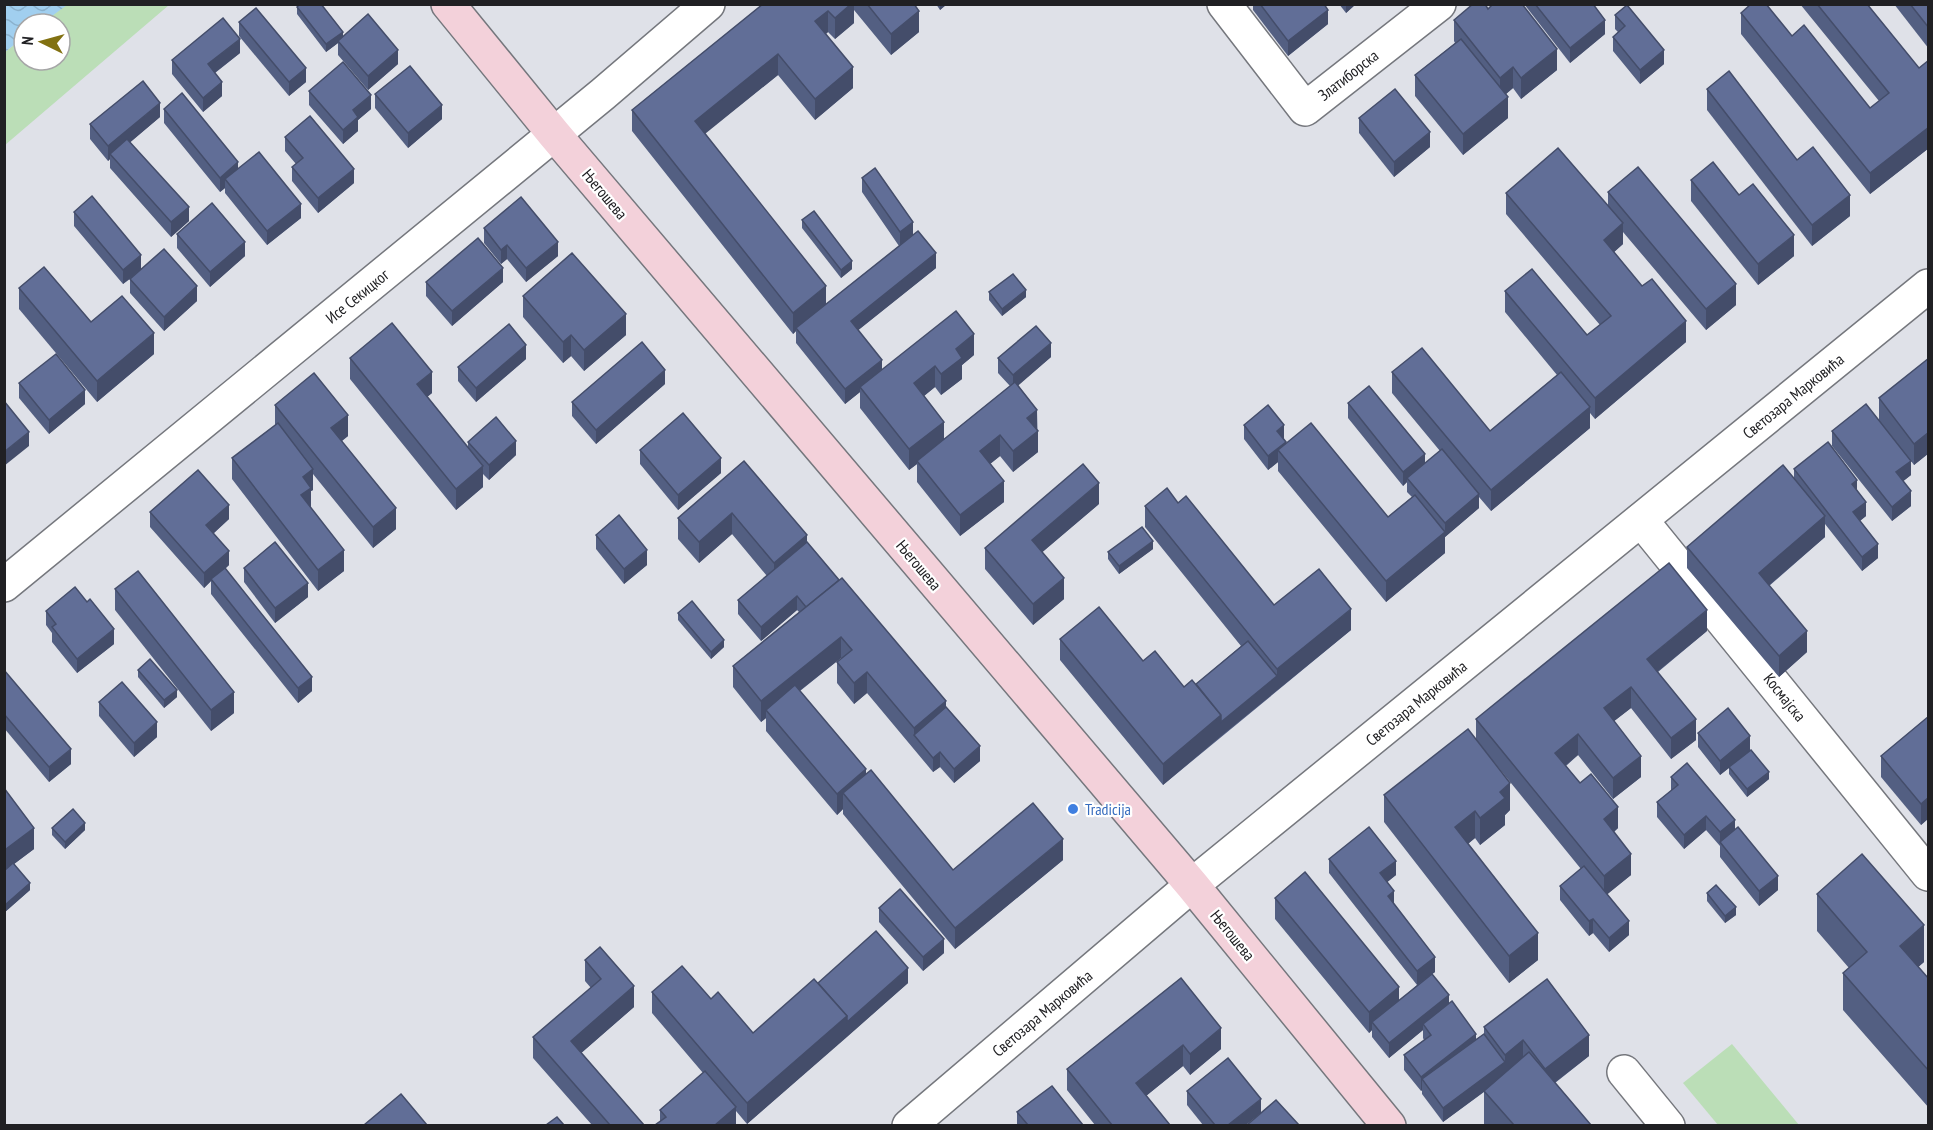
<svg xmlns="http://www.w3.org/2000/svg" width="1933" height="1130" font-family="'PT Sans Narrow',sans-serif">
	<defs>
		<pattern id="water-waves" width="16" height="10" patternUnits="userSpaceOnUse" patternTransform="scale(1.5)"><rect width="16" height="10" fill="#a1cfef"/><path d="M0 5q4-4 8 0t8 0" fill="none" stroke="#8ab1cd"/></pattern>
	</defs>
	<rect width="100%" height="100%" fill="#dfe1e8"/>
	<g fill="#bbdeb7">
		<path d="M67,4L169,5L5,145V52L24,37V60H60V24H41Z"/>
		<path d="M1732,1044L1799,1125H1718L1683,1083Z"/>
	</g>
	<path fill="url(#water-waves)" d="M5,4H67V5L41,24H24V37L5,52Z"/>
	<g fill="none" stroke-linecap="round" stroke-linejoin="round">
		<g stroke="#75777d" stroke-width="36">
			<g id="street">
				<path d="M1224,4L1305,109L1439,4"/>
				<path d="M1641,520L1928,874"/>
				<path d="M4,585L603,94L708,4"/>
				<path d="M1624,1072L1668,1126"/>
				<path d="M909,1126L1192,885L1928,286"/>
			</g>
		</g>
		<g stroke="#75777d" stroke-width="36">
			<path id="secondary" d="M448,4L554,134L1192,885L1389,1126"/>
		</g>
		<use href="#street" stroke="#fff" stroke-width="33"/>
		<use href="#secondary" stroke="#f3d1da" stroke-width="33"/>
	</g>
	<g fill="#535f82">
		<path d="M763,4H914L919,32L891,55L854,10V23L835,39L828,32L826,34L853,88L815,120L778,75L705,133L826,304L899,246L862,192V178L913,235L936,268L858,330L882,370L974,355L962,365V379L941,395L935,387L924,396L944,439L1010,386L998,373V358L1051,357L1018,385L1037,410L1038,452L1013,472L1000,456L990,464L1004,502L960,536L917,482V464L909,470L860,408V392L845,404L796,343V331L793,334L632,131V110Z"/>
		<path d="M936,4H947L940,10Z"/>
		<path d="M1253,4H1324L1328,24L1288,56L1253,10Z"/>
		<path d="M1339,4H1356L1346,13Z"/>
		<path d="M1524,4H1593L1605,34L1570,63Z"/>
		<path d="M1800,4H1867L1919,68L1929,60V148L1870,194L1741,34V13L1792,36L1870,108L1879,101Z"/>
		<path d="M1894,4H1929V49Z"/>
		<path d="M297,7L343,36L398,64L368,90L338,55V43L326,52L297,14Z"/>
		<path d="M1488,9L1557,70L1521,99L1513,88L1506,94L1508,118L1463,155L1415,96V75L1455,43L1454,41V20Z"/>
		<path d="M1615,15L1664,64L1640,84L1613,51V37L1618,32L1615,29Z"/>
		<path d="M239,22L306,82L289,96L239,36Z"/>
		<path d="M240,53L215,73L222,96L203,112L172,74V60Z"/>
		<path d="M1707,89L1797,160L1850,216L1812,246L1707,110Z"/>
		<path d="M309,91L371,109L358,120V131L343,144L309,105Z"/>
		<path d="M375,94L442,119L408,148L375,108Z"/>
		<path d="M164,109L238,168L301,218L267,245L225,193V188L220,192L164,123Z"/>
		<path d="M160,117L130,142L189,221L171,237L110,168V159L108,161L90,139V124Z"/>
		<path d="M1359,118L1430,147L1394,177L1359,133Z"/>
		<path d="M285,137L354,183L318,213L292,181V167L296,164L285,151Z"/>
		<path d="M1691,180L1739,195L1794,256L1758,285L1691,201Z"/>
		<path d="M1608,192L1736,305L1706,330L1623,232V244L1614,252L1686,342L1595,419L1590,413V428L1491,511L1479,497V508L1445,537V553L1386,602L1278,471V462L1268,470L1244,439V425L1284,440L1286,444L1388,517L1412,497L1407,492V482L1403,486L1348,418V403L1425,464L1440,451L1392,393V372L1490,431L1557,375L1505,312V291L1587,335L1600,325L1506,214V193L1608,206Z"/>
		<path d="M74,212L141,269L197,301L164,331L130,293V279L134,276L123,284L74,226Z"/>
		<path d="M802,220L852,269L841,278L802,228Z"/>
		<path d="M484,228L558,256L526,282L507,259L501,264L484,243Z"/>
		<path d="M177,234L245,256L210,287L177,248Z"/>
		<path d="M426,282H503L452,326L426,296Z"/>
		<path d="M19,288L91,322L154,354L97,402L19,309Z"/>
		<path d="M989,292L1026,297L1002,316L989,300Z"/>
		<path d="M523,296L626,335L584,371L571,356L563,363L523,317Z"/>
		<path d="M350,358L432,393L427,397L468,448V442L516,455L489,480L483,474V487L456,510L350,379Z"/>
		<path d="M1929,358V453L1914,465L1911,461V475L1903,481L1911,506L1892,521L1832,446V431L1879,419V398Z"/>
		<path d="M526,359L476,402L458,381V367Z"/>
		<path d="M19,383L85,404L49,434L19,398Z"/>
		<path d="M665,384L596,444L572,416V402Z"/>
		<path d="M275,405L348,436L342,441L396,529L373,548L313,474V490L311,491V508L344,571L318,591L232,479V458L275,425Z"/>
		<path d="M640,450L721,473L678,510L640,464Z"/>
		<path d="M744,461L807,542L946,707L980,761L954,783L940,767L933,772L867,693L854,704L837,683V662L842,658H841L800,691L866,775L953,870L1063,860L955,949L843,814V809L837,815L766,731V718L761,722L733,687V666L799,612L797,610L761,641L738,614V600L767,576L732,534L699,563L678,539V518Z"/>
		<path d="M1794,469L1857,490L1866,516L1860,521L1878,558L1862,571L1825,524V537L1769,586L1807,652L1779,677L1687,568V547L1794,479Z"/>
		<path d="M1178,503L1274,605L1351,630L1163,785L1060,660V639L1143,661L1184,687L1196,684L1241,646L1145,527V506Z"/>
		<path d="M1099,504L1042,552L1064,599L1033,625L985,569V548Z"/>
		<path d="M150,512L229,519L213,534L229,565L225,569L312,691L298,703L211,594V581L204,588L150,527Z"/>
		<path d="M596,535L647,565L624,584L596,549Z"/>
		<path d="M1153,549L1119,574L1108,559V552Z"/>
		<path d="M244,568L308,597L275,623L244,582Z"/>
		<path d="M115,589L234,713L211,731L115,610Z"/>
		<path d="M46,611L114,644L77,673L52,642V633L46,625Z"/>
		<path d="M678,613L724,647L711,659L678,620Z"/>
		<path d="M1707,631L1658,672L1696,740L1671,759L1631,708L1614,721L1641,777L1613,799L1578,755L1566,766L1618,828L1614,832L1631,875L1607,894L1629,935L1609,952L1593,933L1589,936L1560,900V886L1581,869L1476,740V719Z"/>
		<path d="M4,670L71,764L49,782L4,728Z"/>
		<path d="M138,670L177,697L164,708L138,677Z"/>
		<path d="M99,702L157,737L134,757L99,716Z"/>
		<path d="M1929,716V818L1921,825L1881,777V756Z"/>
		<path d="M1698,733L1750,750L1769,779L1747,797L1729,774V768L1720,775L1698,747Z"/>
		<path d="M1671,777L1735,829L1778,890L1759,906L1720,857V846L1706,830L1684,849L1657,817V802L1671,791Z"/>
		<path d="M4,788L34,849L14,864L30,890L5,912L4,911V871L6,870L4,868Z"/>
		<path d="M1384,795L1510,810L1505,815V825L1480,845L1475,838L1468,844L1538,960L1509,983L1384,822Z"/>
		<path d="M52,828L85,830L65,849L52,835Z"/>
		<path d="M1329,859L1396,875L1387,882L1394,904L1435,972L1432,974L1449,1004L1476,1039L1484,1034V1027L1589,1056L1555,1083L1591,1125H1484V1092L1443,1122L1422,1094V1090L1421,1091L1404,1070V1055L1424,1040L1423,1038V1030L1389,1058L1372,1037V1030L1369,1033L1275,919V898L1399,1001L1417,985L1329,873Z"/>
		<path d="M1707,893L1736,915L1725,923L1707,901Z"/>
		<path d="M1817,894L1924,962L1918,967L1929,979V1108L1843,1010V973L1849,968L1817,931Z"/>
		<path d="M879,908L944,953L923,971L879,922Z"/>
		<path d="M585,960L634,1007L581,1053L644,1125H592L533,1058V1037L591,988L585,981Z"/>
		<path d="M1181,978L1221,1049L1190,1075L1183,1066L1146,1096L1170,1125H1095L1067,1090V1069Z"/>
		<path d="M818,983H908L747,1124L736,1111V1125L660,1122V1110L703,1073L652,1013V992L711,999L753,1033Z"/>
		<path d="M1187,1091L1246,1125H1203L1187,1105Z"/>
		<path d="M1017,1112L1083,1125H1017Z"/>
	</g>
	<g fill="#444d6a">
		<path d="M851,4H854V23L835,39V18Z"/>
		<path d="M940,4H947L940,10Z"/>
		<path d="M1346,4H1356L1346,13Z"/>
		<path d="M1328,10V24L1288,56V41Z"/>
		<path d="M828,11V32L815,42V21Z"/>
		<path d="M919,11V32L891,55V34Z"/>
		<path d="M1605,20V34L1570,63V48Z"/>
		<path d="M343,32V39L338,41V43L326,52V44Z"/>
		<path d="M240,39V53L208,78V64Z"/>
		<path d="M1557,49V70L1521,99V78Z"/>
		<path d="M398,50V64L368,90V76Z"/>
		<path d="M1664,50V64L1640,84V70Z"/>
		<path d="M778,54V75L695,142V121Z"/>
		<path d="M853,67V88L815,120V99Z"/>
		<path d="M1513,67V88L1500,99V78Z"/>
		<path d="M306,68V82L289,96V82Z"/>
		<path d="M222,82V96L203,112V98Z"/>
		<path d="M371,95V109L358,120V131L343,144V130L353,110Z"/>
		<path d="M1508,97V118L1463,155V134Z"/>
		<path d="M160,103V117L113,157L110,154V159L108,161V146Z"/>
		<path d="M442,105V119L408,148V133Z"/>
		<path d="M1929,127V148L1870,194V173Z"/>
		<path d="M1430,132V147L1394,177V162Z"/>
		<path d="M238,162V177L225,179V188L220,192V178Z"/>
		<path d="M354,169V183L318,213V198Z"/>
		<path d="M1850,195V216L1812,246V225Z"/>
		<path d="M301,204V218L267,245V231Z"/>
		<path d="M189,207V221L171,237V222Z"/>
		<path d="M913,222V236L900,246V232Z"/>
		<path d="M1623,223V244L1604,261V240Z"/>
		<path d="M1794,235V256L1758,285V264Z"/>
		<path d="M245,242V256L210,287V272Z"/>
		<path d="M558,242V256L526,282V268Z"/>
		<path d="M507,245V259L501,264V250Z"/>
		<path d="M936,253V268L851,336V321Z"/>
		<path d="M141,255V269L123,284V270Z"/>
		<path d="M852,261V269L841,278V270Z"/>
		<path d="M503,268V282L452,326V311Z"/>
		<path d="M1736,284V305L1706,330V309Z"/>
		<path d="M197,286V301L164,331V317Z"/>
		<path d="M826,286V307L796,328V331L793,334V313Z"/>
		<path d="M1026,290V297L1002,316V309Z"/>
		<path d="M626,314V335L584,371V350Z"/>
		<path d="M1686,321V342L1595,419V398Z"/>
		<path d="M154,333V354L97,402V381Z"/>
		<path d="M974,334V355L962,365V379L941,395V374L956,349Z"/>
		<path d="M571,335V356L563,363V342Z"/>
		<path d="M1051,343V357L1013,390V375Z"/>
		<path d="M526,345V359L476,402V388Z"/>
		<path d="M882,360V374L860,387V392L845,404V389Z"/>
		<path d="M935,366V387L914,404V383Z"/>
		<path d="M665,370V384L596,444V430Z"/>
		<path d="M432,372V393L417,405V384Z"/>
		<path d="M85,390V404L49,434V420Z"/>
		<path d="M1590,407V428L1491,511V490Z"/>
		<path d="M1037,410V431L1027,418Z"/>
		<path d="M348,415V436L331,449V428Z"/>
		<path d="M944,422V443L917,461V464L909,470V449Z"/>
		<path d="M1284,425V440L1277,431Z"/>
		<path d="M1038,431V452L1013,472V451Z"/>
		<path d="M29,432V446L4,466V452Z"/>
		<path d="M1929,432V453L1914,465V444Z"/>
		<path d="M1000,435V456L980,472V451Z"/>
		<path d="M516,441V455L489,480V465Z"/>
		<path d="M1286,442V456L1278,450V462L1268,470V456Z"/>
		<path d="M1425,454V468L1407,478V482L1403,486V472Z"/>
		<path d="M721,458V473L678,510V495Z"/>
		<path d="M1911,461V475L1896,487V472Z"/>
		<path d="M483,466V487L456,510V489Z"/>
		<path d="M313,469V490L311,491V509L301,495L303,477Z"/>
		<path d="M1857,480V494L1852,484Z"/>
		<path d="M1004,481V502L960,536V515Z"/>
		<path d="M1099,483V504L1032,561V540Z"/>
		<path d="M1911,491V506L1892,521V507Z"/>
		<path d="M1479,494V508L1445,537V553L1386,602V581L1445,532V523Z"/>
		<path d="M1866,502V516L1853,526V512Z"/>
		<path d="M229,505V519L206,540V525Z"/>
		<path d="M396,508V529L373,548V527Z"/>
		<path d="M732,513V534L699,563V542Z"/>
		<path d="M1825,516V537L1759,594V573Z"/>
		<path d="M807,535V556L774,584V563Z"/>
		<path d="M1153,541V549L1119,574V566Z"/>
		<path d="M1878,544V558L1862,571V557Z"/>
		<path d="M344,550V571L318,591V570Z"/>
		<path d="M647,550V565L624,584V569Z"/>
		<path d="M229,551V565L212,580L211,579V581L204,588V573Z"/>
		<path d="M1064,578V599L1033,625V604Z"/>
		<path d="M308,583V597L275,623V608Z"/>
		<path d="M797,596V610L761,641V627Z"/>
		<path d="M1351,609V630L1221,736V722L1277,676V669Z"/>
		<path d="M1707,610V631L1647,680V659Z"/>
		<path d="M114,629V644L77,673V659Z"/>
		<path d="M1807,631V652L1779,677V656Z"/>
		<path d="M841,637V658L770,714L766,710V718L761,722V701Z"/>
		<path d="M724,640V647L711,659V652Z"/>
		<path d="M867,672V693L854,704V683Z"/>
		<path d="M312,677V691L298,703V688Z"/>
		<path d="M1631,687V708L1604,729V708Z"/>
		<path d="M177,690V697L164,708V700Z"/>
		<path d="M234,692V713L211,731V710Z"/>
		<path d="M946,701V722L914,735V728Z"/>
		<path d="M1221,715V736L1163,785V764Z"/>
		<path d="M1696,719V740L1671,759V738Z"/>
		<path d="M157,722V737L134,757V743Z"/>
		<path d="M1578,734V755L1555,774V753Z"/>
		<path d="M1750,736V751L1720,775V761Z"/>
		<path d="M980,746V761L954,783V769Z"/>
		<path d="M71,749V764L49,782V767Z"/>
		<path d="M940,752V767L933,772V758Z"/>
		<path d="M1641,756V777L1613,799V778Z"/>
		<path d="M866,769V790L843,793V809L837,815V794Z"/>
		<path d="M1769,772V779L1747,797V789Z"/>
		<path d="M1510,783V810L1505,815V825L1480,845V818L1500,792Z"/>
		<path d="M1929,797V818L1921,825V804Z"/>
		<path d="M1618,807V828L1604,840V819Z"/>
		<path d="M1475,811V838L1455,854V827Z"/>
		<path d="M1706,816V830L1684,849V835Z"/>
		<path d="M1735,820V834L1720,843V832Z"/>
		<path d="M85,823V830L65,849V842Z"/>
		<path d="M34,828V849L6,870V849Z"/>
		<path d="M1063,839V860L955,949V928Z"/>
		<path d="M1631,854V875L1604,897V876Z"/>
		<path d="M1396,861V875L1380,888V873Z"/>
		<path d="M1778,876V890L1759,906V891Z"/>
		<path d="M30,883V890L5,912V905Z"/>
		<path d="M1394,891V905L1388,896Z"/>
		<path d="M1736,907V915L1725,923V916Z"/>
		<path d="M1593,919V933L1589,936V921Z"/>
		<path d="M1629,921V935L1609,952V938Z"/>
		<path d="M1924,925V962L1900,983V946Z"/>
		<path d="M1538,933V960L1509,983V956Z"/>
		<path d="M944,939V953L923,971V957Z"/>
		<path d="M1435,957V972L1417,985V971Z"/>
		<path d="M908,968V983L847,1037V1022Z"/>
		<path d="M634,986V1007L571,1062V1041Z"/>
		<path d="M1399,987V1008L1372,1022V1030L1369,1033V1012Z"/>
		<path d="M1449,995V1009L1423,1024V1030L1389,1058V1043Z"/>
		<path d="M847,1016V1037L747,1124V1103Z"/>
		<path d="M1221,1028V1049L1190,1075V1054Z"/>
		<path d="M1476,1034V1048L1422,1079V1090L1421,1091V1077Z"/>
		<path d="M1589,1035V1056L1545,1090V1069Z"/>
		<path d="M1523,1040V1061L1505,1076L1443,1122V1108L1505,1062V1055Z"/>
		<path d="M1183,1045V1066L1136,1104V1083Z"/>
		<path d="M1261,1099V1113L1246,1125H1228Z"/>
		<path d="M736,1107V1125H715Z"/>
	</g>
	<g fill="#616e97" stroke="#444d6a" stroke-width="1.5">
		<path d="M300,4H321L343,32L326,44L297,7Z"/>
		<path d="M763,4H851L835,18L828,11L815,21L853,67L815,99L778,54L695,121L826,286L793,313L632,110Z"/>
		<path d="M867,4H914L919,11L891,34Z"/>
		<path d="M1260,4H1324L1328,10L1288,41Z"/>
		<path d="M1473,4H1485L1488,9L1493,4H1522L1557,49L1521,78L1513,67L1500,78L1454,20Z"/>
		<path d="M1535,4H1593L1605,20L1570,48Z"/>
		<path d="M1751,4H1766L1792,36L1804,25L1870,108L1889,93L1817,4H1867L1919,68L1929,60V127L1870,173L1741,13Z"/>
		<path d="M1910,4H1929V28Z"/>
		<path d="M1627,5L1664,50L1640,70L1613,37L1625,26L1615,15Z"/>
		<path d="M256,8L306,68L289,82L239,22Z"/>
		<path d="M368,14L398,50L368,76L338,41Z"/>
		<path d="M223,18L240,39L208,64L222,82L203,98L172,60Z"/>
		<path d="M1461,39L1508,97L1463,134L1415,75Z"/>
		<path d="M343,62L371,95L353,110L358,117L343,130L309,91Z"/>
		<path d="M410,66L442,105L408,133L375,94Z"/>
		<path d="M1729,71L1797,160L1813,147L1850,195L1812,225L1707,89Z"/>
		<path d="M143,81L160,103L108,146L90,124Z"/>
		<path d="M1395,89L1430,132L1394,162L1359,118Z"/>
		<path d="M182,93L238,162L220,178L164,109Z"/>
		<path d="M310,116L354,169L318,198L292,167L303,158L285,137Z"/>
		<path d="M127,139L189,207L171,222L110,154Z"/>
		<path d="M1558,148L1623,223L1604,240L1642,286L1652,279L1686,321L1595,398L1505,291L1532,269L1587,335L1611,316L1506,193Z"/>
		<path d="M259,152L301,204L267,231L225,179Z"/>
		<path d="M1713,162L1739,195L1753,184L1794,235L1758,264L1691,180Z"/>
		<path d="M1638,167L1736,284L1706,309L1608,192Z"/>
		<path d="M875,168L913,222L900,232L862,178Z"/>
		<path d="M92,196L141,255L123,270L74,212Z"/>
		<path d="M521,197L558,242L526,268L507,245L501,250L484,228Z"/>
		<path d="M212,203L245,242L210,272L177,234Z"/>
		<path d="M814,211L852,261L841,270L802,220Z"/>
		<path d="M918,231L936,253L851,321L882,360L845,389L796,328Z"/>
		<path d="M478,238L503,268L452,311L426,282Z"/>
		<path d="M164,249L197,286L164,317L130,279Z"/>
		<path d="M572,253L626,314L584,350L571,335L563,342L523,296Z"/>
		<path d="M44,267L91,322L122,296L154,333L97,381L19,288Z"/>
		<path d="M1013,274L1026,290L1002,309L989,292Z"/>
		<path d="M956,311L974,334L956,349L962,358L941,374L935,366L914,383L944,422L909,449L860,387Z"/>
		<path d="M392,323L432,372L417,384L483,466L456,489L350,358Z"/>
		<path d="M509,324L526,345L476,388L458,367Z"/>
		<path d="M1036,326L1051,343L1013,375L998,358Z"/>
		<path d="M642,342L665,370L596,430L572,402Z"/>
		<path d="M1422,348L1490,431L1561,372L1590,407L1491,490L1392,372Z"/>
		<path d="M56,354L85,390L49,420L19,383Z"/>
		<path d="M1929,358V432L1914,444L1879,398Z"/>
		<path d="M314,373L348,415L331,428L396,508L373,527L275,405Z"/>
		<path d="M1015,382L1037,410L1027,418L1038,431L1013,451L1000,435L980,451L1004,481L960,515L917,461Z"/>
		<path d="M1369,386L1425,454L1403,472L1348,403Z"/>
		<path d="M4,401L29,432L4,452Z"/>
		<path d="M1866,404L1911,461L1896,472L1911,491L1892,507L1832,431Z"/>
		<path d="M1268,405L1284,425L1277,431L1286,442L1268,456L1244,425Z"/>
		<path d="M683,413L721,458L678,495L640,450Z"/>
		<path d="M496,417L516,441L489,465L468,442Z"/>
		<path d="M278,423L313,469L303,477L311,488L301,495L344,550L318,570L232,458Z"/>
		<path d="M1311,423L1388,517L1415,495L1445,532L1386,581L1278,450Z"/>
		<path d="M1828,442L1857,480L1852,484L1866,502L1853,512L1878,544L1862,557L1794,469Z"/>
		<path d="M1442,449L1479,494L1445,523L1407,478Z"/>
		<path d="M744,461L807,535L774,563L732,513L699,542L678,518Z"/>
		<path d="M1083,464L1099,483L1032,540L1064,578L1033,604L985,548Z"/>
		<path d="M1783,465L1825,516L1759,573L1807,631L1779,656L1687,547Z"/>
		<path d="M198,470L229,505L206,525L229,551L204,573L150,512Z"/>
		<path d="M1167,488L1178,503L1186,496L1274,605L1319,569L1351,609L1277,669L1145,506Z"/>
		<path d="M619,515L647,550L624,569L596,535Z"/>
		<path d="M1142,527L1153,541L1119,566L1108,552Z"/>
		<path d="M275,542L308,583L275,608L244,568Z"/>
		<path d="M807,542L839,580L806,607L797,596L761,627L738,600Z"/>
		<path d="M1669,563L1707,610L1647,659L1696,719L1671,738L1631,687L1604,708L1641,756L1613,778L1578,734L1555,753L1580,783L1591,774L1618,807L1604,819L1631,854L1604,876L1476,719Z"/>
		<path d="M225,568L312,677L298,688L211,579Z"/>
		<path d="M138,571L234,692L211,710L115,589Z"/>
		<path d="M842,578L946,701L914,728L867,672L854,683L837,662L852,650L841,637L761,701L733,666Z"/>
		<path d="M75,587L87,602L90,599L114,629L77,659L52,627L56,624L46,611Z"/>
		<path d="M692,601L724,640L711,652L678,613Z"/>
		<path d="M1099,607L1143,661L1155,651L1184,687L1192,680L1221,715L1163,764L1060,639Z"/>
		<path d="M1248,641L1277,676L1221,722V715L1196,684Z"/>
		<path d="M150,659L177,690L164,700L138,670Z"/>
		<path d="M4,670L71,749L49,767L4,714Z"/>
		<path d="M122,682L157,722L134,743L99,702Z"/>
		<path d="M795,685L866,769L837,794L766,710Z"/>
		<path d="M946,707L980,746L954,769L940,752L933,758L914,735Z"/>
		<path d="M1728,708L1750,736L1720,761L1698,733Z"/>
		<path d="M1929,716V797L1921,804L1881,756Z"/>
		<path d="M1468,729L1510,783L1500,792L1505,798L1480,818L1475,811L1455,827L1538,933L1509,956L1384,795Z"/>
		<path d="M1751,750L1769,772L1747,789L1729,767Z"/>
		<path d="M1687,763L1735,820L1720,832L1706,816L1684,835L1657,802L1678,785L1671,777Z"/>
		<path d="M871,770L953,870L1033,803L1063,839L955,928L843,793Z"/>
		<path d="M4,788L34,828L6,849L4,847Z"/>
		<path d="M73,809L85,823L65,842L52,828Z"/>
		<path d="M1369,827L1396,861L1380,873L1394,891L1388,896L1435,957L1417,971L1329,859Z"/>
		<path d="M1738,827L1778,876L1759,891L1720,842Z"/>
		<path d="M1862,854L1924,925L1900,946L1929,979V1071L1843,973L1867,952L1817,894Z"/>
		<path d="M13,863L30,883L5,905L4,904V871Z"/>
		<path d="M1584,866L1629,921L1609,938L1593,919L1589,921L1560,886Z"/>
		<path d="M1305,872L1399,987L1369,1012L1275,898Z"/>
		<path d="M1716,885L1736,907L1725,916L1707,893Z"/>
		<path d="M900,889L944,939L923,957L879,908Z"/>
		<path d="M876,931L908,968L847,1022V1016L818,983Z"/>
		<path d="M600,947L634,986L571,1041L644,1125H610L533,1037L601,979L585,960Z"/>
		<path d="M682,966L711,999L718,992L753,1033L814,979L847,1016L747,1103L652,992Z"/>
		<path d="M1432,974L1449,995L1389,1043L1372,1022Z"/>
		<path d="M1181,978L1221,1028L1190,1054L1183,1045L1136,1083L1170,1125H1112L1067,1069Z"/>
		<path d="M1547,979L1589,1035L1545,1069L1523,1040L1505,1055L1484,1027Z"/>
		<path d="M1452,1001L1476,1034L1421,1077L1404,1055L1431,1035L1423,1024Z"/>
		<path d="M1484,1034L1505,1062L1443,1108L1422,1079Z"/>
		<path d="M1529,1052L1591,1125H1514L1484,1091Z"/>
		<path d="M1228,1058L1261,1099L1228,1125H1215L1187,1091Z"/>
		<path d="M705,1071L736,1107L715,1125H655L666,1117L660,1110Z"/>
		<path d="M1052,1086L1083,1125H1028L1017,1112Z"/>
		<path d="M401,1094L427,1125H364Z"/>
		<path d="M1276,1100L1299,1125H1247Z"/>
		<path d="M557,1117L564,1125H546Z"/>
	</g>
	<circle fill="#3f7fe0" stroke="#fff" stroke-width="2" cx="1073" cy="809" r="6"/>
	<g text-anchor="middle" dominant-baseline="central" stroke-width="4.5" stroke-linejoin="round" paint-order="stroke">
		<g font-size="16" fill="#202023" stroke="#fff">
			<text transform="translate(1348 75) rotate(-38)">Златиборска</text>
			<text transform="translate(605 194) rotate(50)">Његошева</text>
			<text transform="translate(357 296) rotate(-39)">Исе Секицког</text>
			<text transform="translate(1793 396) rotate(-39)">Светозара Марковића</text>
			<text transform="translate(919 565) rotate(50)">Његошева</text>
			<text transform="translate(1785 697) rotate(51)">Космајска</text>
			<text transform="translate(1416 703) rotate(-39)">Светозара Марковића</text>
			<text transform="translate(1233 935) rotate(51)">Његошева</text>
			<text transform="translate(1042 1013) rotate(-40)">Светозара Марковића</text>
		</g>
		<g font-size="16" fill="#366cbe" stroke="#fff" text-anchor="start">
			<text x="1085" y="809">Tradicija</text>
		</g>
	</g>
	<rect width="1933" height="1130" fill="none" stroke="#202023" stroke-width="12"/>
	<g transform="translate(42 42) rotate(275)"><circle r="28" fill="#ffffff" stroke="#a6a6a7" stroke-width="1.5"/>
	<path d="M0-4.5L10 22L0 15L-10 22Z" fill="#827111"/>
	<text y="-9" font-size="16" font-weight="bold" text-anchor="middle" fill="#202023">N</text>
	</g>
</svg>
